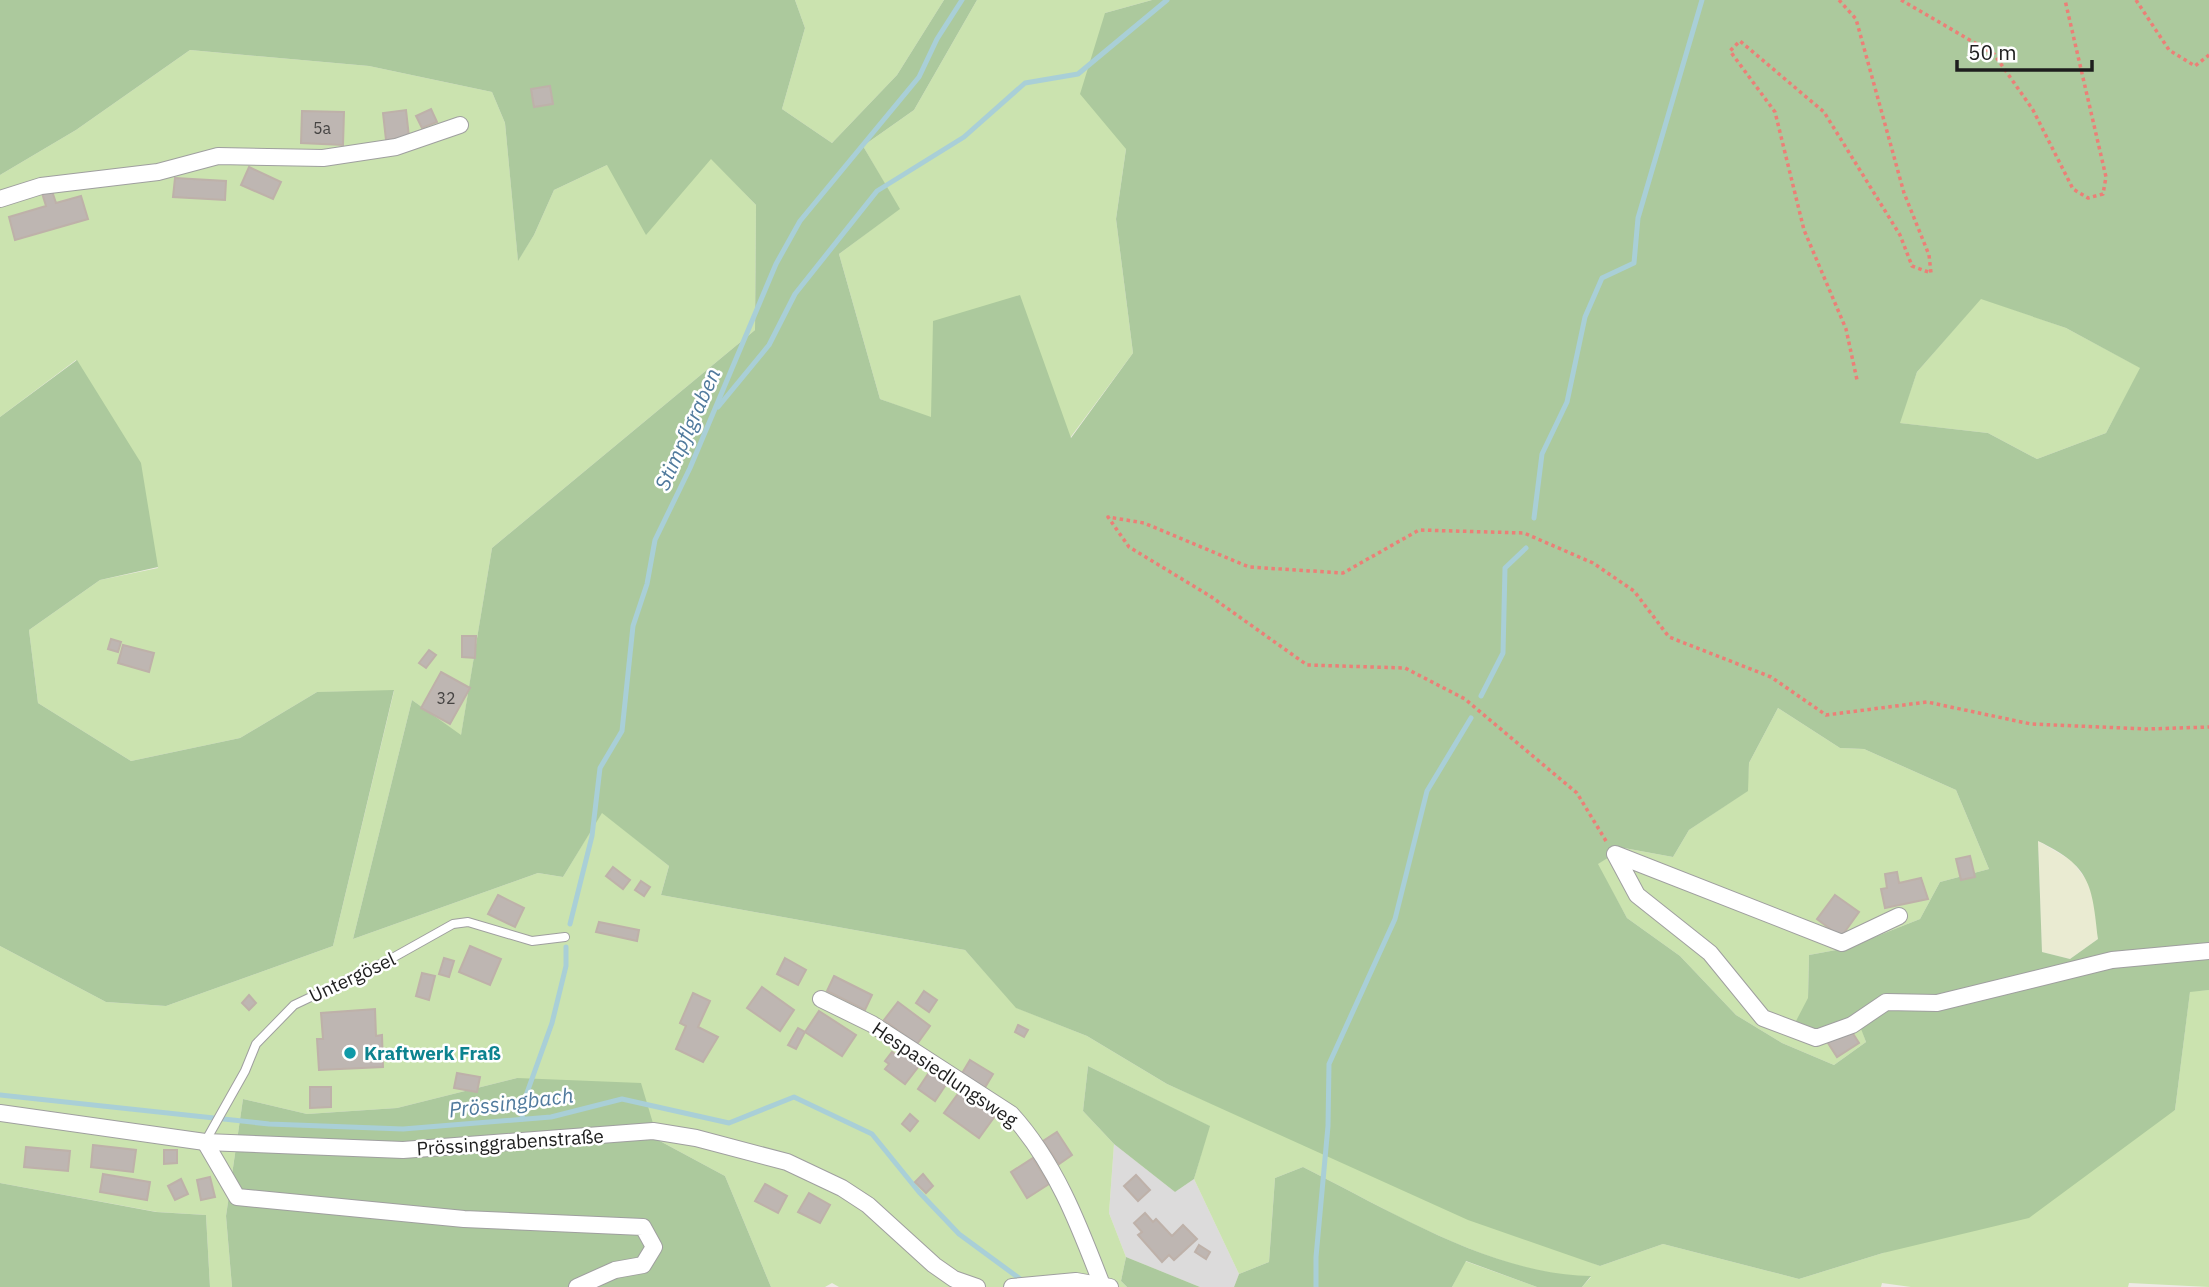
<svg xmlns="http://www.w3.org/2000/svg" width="2209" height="1287" font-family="'IBM Plex Sans',sans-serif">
	<rect width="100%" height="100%" fill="#eeeae5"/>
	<path fill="#dcdbdb" d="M1114,1144L1175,1192L1194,1179L1239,1274L1234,1287H1200L1126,1257L1109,1213Z"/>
	<path fill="#eaebd2" d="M2038,841L2072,861L2093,889L2098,939L2070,959L2042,952Z"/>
	<g fill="#cbe3af">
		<path d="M795,0H944L897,75L832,143L782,109L805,28Z"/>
		<path d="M977,0H1152L1105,13L1126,149L1116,219L1133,353L1070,438L931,418L880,399L839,254L899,209L863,146L914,110Z"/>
		<path d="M190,50L369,66L492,92L505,123L518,260L534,235L554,190L607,165L711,158L756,205L755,330L492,548L461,736L412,700L353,939L538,873L563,877L602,812L669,866L661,895L965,950L1017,1008L1087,1036L1167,1084L1311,1147L1600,1266L1663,1244L1799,1279L1883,1253L2175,1110L2190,991L2209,990V1287L2129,1283L2128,1287H1911L1882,1283L1881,1287H1582L1591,1277C1493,1275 1389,1210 1303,1167L1275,1178L1269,1262L1239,1274L1194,1179L1209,1126L1088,1066L1083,1111L1114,1144L1109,1213L1126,1257L1121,1281L1127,1287H839L832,1283L825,1287H771L725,1176L658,1140L517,1078L397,1108L307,1114L243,1099L226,1216L232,1287H210L206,1215L157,1212L0,1183V946L106,1002L166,1006L333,946L394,691L317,692L240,738L131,761L38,703L29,630L100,580L158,568L76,360L0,417V175L76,130Z"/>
		<path d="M1981,298L2066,328L2141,368L2106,433L2037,459L1988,433L1899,423L1917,372Z"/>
		<path d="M1778,708L1840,748L1864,749L1956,790L1989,869L1940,882L1920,919L1847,948L1809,955L1808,998L1856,1012L1866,1042L1834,1065L1782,1043L1736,1015L1680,956L1627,918L1597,864L1624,848L1673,857L1689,830L1747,791L1749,763Z"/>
		<path d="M1465,1261L1537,1287H1452Z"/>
	</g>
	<g fill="#acc99d" fill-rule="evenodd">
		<path d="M0,0H795L805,28L782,109L832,143L897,75L944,0H977L914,110L863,146L900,209L839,254L880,399L931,417L933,321L1020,295L1071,438L1133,353L1116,219L1126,149L1080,94L1105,13L1152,0H2209V990L2190,992L2175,1110L2029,1218L1883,1253L1799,1279L1663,1244L1600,1266L1468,1220L1167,1084L1087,1036L1016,1008L965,950L661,895L669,866L602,813L563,877L538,873L353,939L412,700L461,735L492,548L755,330L756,205L711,159L646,235L607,165L554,190L534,235L518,261L505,123L492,92L369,66L190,50L76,130L0,175ZM1981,299L2066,328L2140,368L2106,433L2037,459L1988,433L1900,423L1917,372ZM1778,708L1840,748L1864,749L1956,790L1989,869L1940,882L1920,919L1847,948L1809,955L1808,998L1796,1021L1821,1038L1855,1013L1866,1042L1834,1065L1782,1043L1736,1015L1680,956L1627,918L1598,864L1624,848L1673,857L1689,830L1748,791L1749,763ZM2038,841C2091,866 2092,885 2098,939L2070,959L2042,952Z"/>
		<path d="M77,360L141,463L158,567L100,580L29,630L38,703L131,761L240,738L317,692L394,690L333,946L166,1006L106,1002L0,946V417Z"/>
		<path d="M1088,1066L1210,1126L1194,1179L1175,1192L1114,1144L1083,1111Z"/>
		<path d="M517,1078L641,1083L658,1140L725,1176L771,1287H232L226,1216L243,1099L307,1114L397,1108Z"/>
		<path d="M1303,1167C1389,1210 1493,1275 1591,1276L1582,1287H1537L1466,1261L1452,1287H1234L1239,1274L1269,1262L1275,1178Z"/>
		<path d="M0,1183L156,1212L206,1215L210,1287H0Z"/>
		<path d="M1126,1257L1200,1287H1127L1121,1281Z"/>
	</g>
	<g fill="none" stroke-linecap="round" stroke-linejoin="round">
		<g stroke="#a9cfd7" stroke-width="5">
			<path d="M718,407L769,345L795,294L877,191L964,137L1025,83L1078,74L1167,0"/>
			<path d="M1534,518L1542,454L1567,402L1585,317L1602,278L1634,263L1638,218L1702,0"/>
			<path d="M1481,696L1503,653L1505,568L1526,548"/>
			<path d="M570,924L592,836L600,768L622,731L633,626L647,584L655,540L690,468L776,264L800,221L919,77L937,39L962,0"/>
			<path d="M0,1095L269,1124L403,1129L551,1117L622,1099L729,1123L794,1097L872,1134L919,1192L959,1234L1023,1281"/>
			<path d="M522,1119L524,1101L552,1023L566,966V947"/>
			<path d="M1316,1287V1257L1328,1126L1329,1064L1395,919L1427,791L1471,718"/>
		</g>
	</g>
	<g fill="#beb6b2" stroke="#beb1a9" stroke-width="2">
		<path d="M550,86L553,104L534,107L531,89Z"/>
		<path d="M431,109L437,122L422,128L416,116Z"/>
		<path d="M406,110L409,137L386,140L383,113Z"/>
		<path d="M302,111L344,112L343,145L301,143Z"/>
		<path d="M249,167L281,182L273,199L241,185Z"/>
		<path d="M175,178L226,181L225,200L173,197Z"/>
		<path d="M52,191L56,203L81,196L88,219L15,240L9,217L46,206L42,193Z"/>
		<path d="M462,636H476L475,658L462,657Z"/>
		<path d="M111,639L121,642L118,652L108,649Z"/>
		<path d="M123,645L154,653L149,672L118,663Z"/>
		<path d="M429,650L436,655L426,668L419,663Z"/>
		<path d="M441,672L470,688L450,724L421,708Z"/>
		<path d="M1970,856L1975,877L1961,880L1956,859Z"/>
		<path d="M613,867L630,880L623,889L606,876Z"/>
		<path d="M1897,872L1899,883L1921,878L1928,899L1885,908L1881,889L1887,888L1885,874Z"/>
		<path d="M641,881L650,887L644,896L635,890Z"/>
		<path d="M498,895L524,908L515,927L488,914Z"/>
		<path d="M1835,895L1859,912L1841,937L1817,919Z"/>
		<path d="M599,922L639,930L637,941L596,932Z"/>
		<path d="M470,946L501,959L490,985L459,972Z"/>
		<path d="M444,958L454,961L449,977L439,974Z"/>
		<path d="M785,958L806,970L798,985L777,974Z"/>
		<path d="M422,973L435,976L429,1000L416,996Z"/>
		<path d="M834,976L872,995L865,1010L827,991Z"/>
		<path d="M762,987L794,1010L780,1031L747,1008Z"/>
		<path d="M924,991L937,1000L929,1012L916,1003Z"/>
		<path d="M693,993L710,1001L698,1027L718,1037L703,1062L676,1049L686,1026L680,1023Z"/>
		<path d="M249,995L256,1003L249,1010L242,1003Z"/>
		<path d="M898,1002L930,1026L917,1044L884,1020Z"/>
		<path d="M375,1009L376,1036L382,1035L383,1067L319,1070L317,1039H323L321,1013Z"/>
		<path d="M819,1011L856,1035L842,1056L805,1032Z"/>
		<path d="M1018,1025L1028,1030L1024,1037L1015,1032Z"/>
		<path d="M798,1028L805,1032L796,1049L788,1045Z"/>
		<path d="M1850,1029L1859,1043L1837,1057L1828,1043Z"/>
		<path d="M900,1051L919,1066L905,1084L885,1069L889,1064L885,1061L892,1052L896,1055Z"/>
		<path d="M970,1060L993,1074L984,1089L961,1075Z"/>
		<path d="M930,1071L947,1083L935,1101L918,1089Z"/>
		<path d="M457,1073L480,1077L477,1092L454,1088Z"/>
		<path d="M310,1087H331V1107L310,1108Z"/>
		<path d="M960,1091L995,1116L979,1138L944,1113Z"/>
		<path d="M910,1114L918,1121L910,1131L902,1124Z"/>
		<path d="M1057,1132L1072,1155L1059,1164L1043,1141Z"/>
		<path d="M93,1145L136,1150L133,1172L91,1167Z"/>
		<path d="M26,1147L70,1151L68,1171L24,1167Z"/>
		<path d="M164,1150H177V1163L164,1164Z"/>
		<path d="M1033,1158L1049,1184L1027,1198L1011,1172Z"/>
		<path d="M103,1174L150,1182L147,1200L100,1192Z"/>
		<path d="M923,1174L933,1186L926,1193L915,1182Z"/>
		<path d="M1136,1175L1150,1190L1138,1201L1124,1186Z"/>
		<path d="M210,1177L215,1197L201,1200L197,1180Z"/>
		<path d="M181,1179L188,1194L175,1200L168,1186Z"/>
		<path d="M765,1184L787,1196L778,1213L755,1201Z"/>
		<path d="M809,1193L830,1205L820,1223L798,1212Z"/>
		<path d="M1145,1213L1153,1222L1156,1219L1172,1236L1183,1225L1197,1239L1174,1260L1169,1255L1162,1262L1138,1235L1142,1232L1134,1223Z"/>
		<path d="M1199,1245L1210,1252L1206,1259L1195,1252Z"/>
	</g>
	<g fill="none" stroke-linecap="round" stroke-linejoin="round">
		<g stroke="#9f9f9f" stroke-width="10">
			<path id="service" d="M205,1142L245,1071L256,1044L294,1005L387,961L453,924L468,922L532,941L565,937"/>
		</g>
		<g stroke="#9f9f9f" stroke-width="18">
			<g id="minor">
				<path d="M0,199L41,186L158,172L218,156L323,158L396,147L460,125"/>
				<path d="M1899,916L1842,943L1615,854L1637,895L1710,953L1763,1018L1816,1038L1852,1025L1886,1002L1937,1003L2112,960L2209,951"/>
				<path d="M821,999L872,1024L1011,1114C1055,1162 1079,1225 1102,1285"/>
				<path d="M0,1113L205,1142L403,1150L653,1131L696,1138L787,1162L842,1188L868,1205L934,1265L954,1279L977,1287"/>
				<path d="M205,1142L237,1197L464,1219L643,1227L654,1247L643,1265L615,1270L577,1287"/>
				<path d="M1012,1287L1076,1281L1110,1287"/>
			</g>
		</g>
		<g stroke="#ec7f77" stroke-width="3.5" stroke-dasharray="3.5 3.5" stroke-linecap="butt">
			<path d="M1839,0L1856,19L1904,193L1929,255L1931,273L1912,266L1900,235L1824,112L1740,41L1730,51L1775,112L1804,230L1846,329L1857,380"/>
			<path d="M1901,0L1994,54L2033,110L2073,189L2088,198L2103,194L2106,177L2065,0"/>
			<path d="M2136,0L2169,50L2195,66L2209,55"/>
			<path d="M1606,841L1577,793L1465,699L1405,668L1307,665L1210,596L1129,547L1108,517L1144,523L1249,567L1343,573L1419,530L1524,533L1593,563L1634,591L1669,637L1771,677L1826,715L1927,702L2031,724L2147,729L2209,727"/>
		</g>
		<use href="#service" stroke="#fff" stroke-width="8"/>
		<use href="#minor" stroke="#fff" stroke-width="16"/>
	</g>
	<circle fill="#0f9aa8" stroke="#fff" stroke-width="2.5" cx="350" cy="1053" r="7"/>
	<g text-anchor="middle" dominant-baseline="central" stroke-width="5" stroke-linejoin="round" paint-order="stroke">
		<g font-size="16" fill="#464443">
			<text x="322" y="128">5a</text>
			<text x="446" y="698">32</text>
		</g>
		<g font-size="19" fill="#1e1e1e" stroke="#fff">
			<text transform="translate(352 977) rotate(-25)">Untergösel</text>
			<text transform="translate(945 1074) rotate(34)">Hespasiedlungsweg</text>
			<text transform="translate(510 1142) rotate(-4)">Prössinggrabenstraße</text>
		</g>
		<g font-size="19" font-weight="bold" fill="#0d838f" stroke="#fff" text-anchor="start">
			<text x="364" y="1053">Kraftwerk Fraß</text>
		</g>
		<g font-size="21" font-style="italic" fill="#507a9d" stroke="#fff">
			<text transform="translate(687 429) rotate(-66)">Stimpflgraben</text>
			<text transform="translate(511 1102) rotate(-7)">Prössingbach</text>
		</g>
	</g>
	<path d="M1957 60v10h135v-10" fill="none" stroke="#1e1e1e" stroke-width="3.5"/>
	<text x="1968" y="60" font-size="21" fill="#1e1e1e" stroke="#ffffff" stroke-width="5" paint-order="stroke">50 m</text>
</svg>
